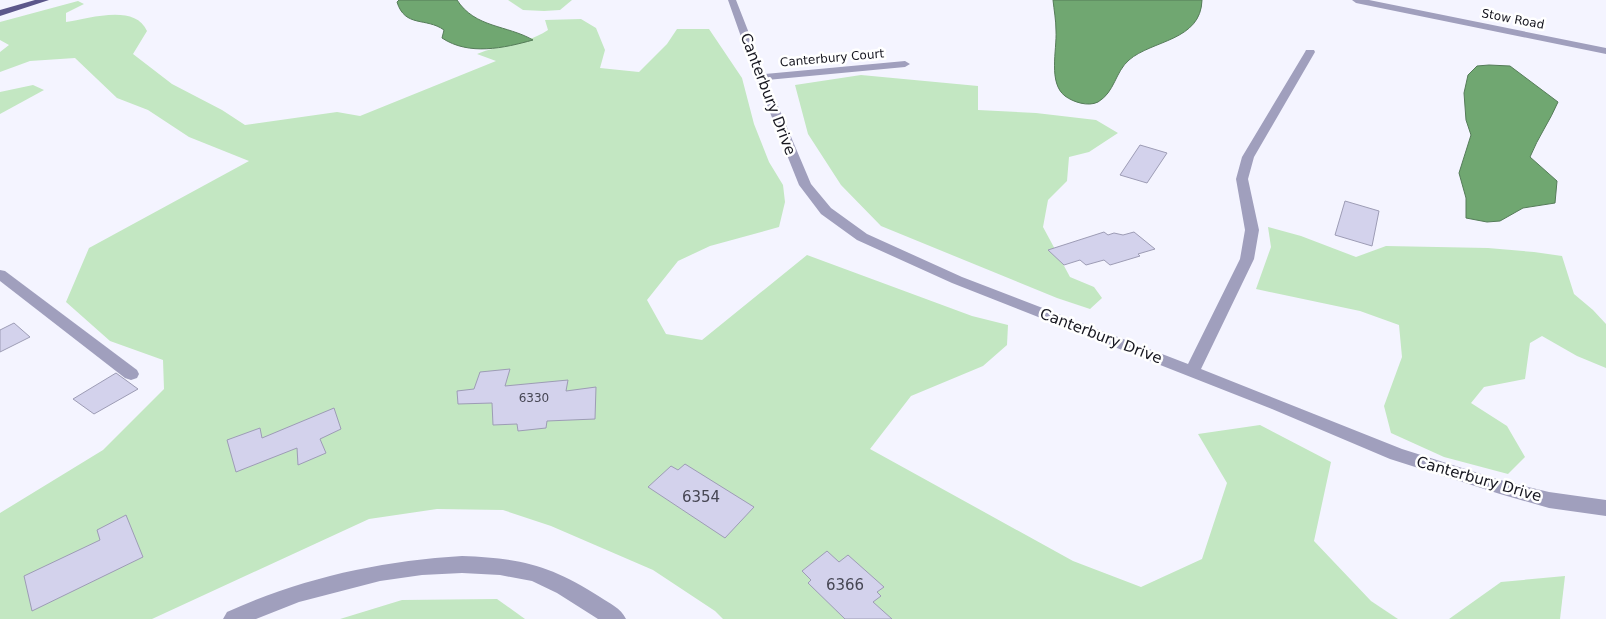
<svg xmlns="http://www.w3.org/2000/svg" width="1606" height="619" font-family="'DejaVu Sans',sans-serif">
	<rect width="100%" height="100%" fill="#f4f4ff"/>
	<g fill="#c3e7c2">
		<path d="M508,0H572L560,10L544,11L523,10Z"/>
		<path d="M78,1L84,4L66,13V22C88,19 135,3 147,31L133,54L172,84L222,110L245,125L337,112L360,116L496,61L477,54C502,44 523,46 548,30L545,20L581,19L596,28L605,50L600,68L639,72L667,44L677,29H709L742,78L754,124L769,162L783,185L785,202L779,227L710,246L678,261L647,300L666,334L702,340L807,255L972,316L1008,325L1007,345L983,366L911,396L870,449L1073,561L1141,587L1202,559L1227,483L1198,434L1260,425L1331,462L1314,541L1371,601L1398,619H723L715,611L653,570L551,526L503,510L437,509L369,519L152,619H0V513L103,450L164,389L163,360L110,341L66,302L89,248L249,161L189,137L148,110L117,98L75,58L30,61L0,72V52L9,45L0,40V22Z"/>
		<path d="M861,75L978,86V110L1036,113L1096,120L1118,133L1089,152L1069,157L1067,181L1048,200L1043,227L1070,277L1094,287L1102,298L1090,309L1057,298L881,226L841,185L808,134L795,85Z"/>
		<path d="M33,85L44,90L0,114V92Z"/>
		<path d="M1268,227L1301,236L1356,257L1386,246L1488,248L1534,252L1562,256L1574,294L1593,310L1606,324V368L1577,356L1542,336L1530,343L1525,379L1484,387L1471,403L1507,426L1525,457L1508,474L1444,457L1391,433L1384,406L1402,357L1399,325L1360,311L1256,289L1271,247Z"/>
		<path d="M1565,576L1560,619H1449L1501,582Z"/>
		<path d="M497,599L525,619H340L402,600Z"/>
	</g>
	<g fill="#70a771" stroke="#557c59">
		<path d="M399,0H457C475,28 507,25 533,40C504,48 469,56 442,38L444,30C426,17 405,28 397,2Z"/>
		<path d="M1053,0H1202C1201,41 1152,40 1129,60C1115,72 1115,92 1098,102C1088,107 1073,102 1065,96C1048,83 1057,50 1056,31C1056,20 1054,10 1053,0Z"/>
		<path d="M1489,65L1510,66L1558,102C1550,121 1538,137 1530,157L1557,181L1555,203L1523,208L1500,221L1487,222L1466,218V198L1459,173L1471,135L1466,120L1464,93L1468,75L1477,66Z"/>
	</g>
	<g fill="#d3d2ec" stroke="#9d9cb5">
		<path d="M1140,145L1167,153L1147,183L1120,175Z"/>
		<path d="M1345,201L1379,211L1372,246L1335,235Z"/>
		<path d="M1104,232L1108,235L1114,233L1123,235L1134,232L1155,249L1138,254L1140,256L1110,265L1104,260L1086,265L1080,260L1064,265L1048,250Z"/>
		<path d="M14,323L30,337L0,352V330Z"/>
		<path d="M510,369L505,386L568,380L566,391L596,387L595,419L547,421L546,428L518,431L517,424L493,425L492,403L458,404L457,391L474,389L480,372Z"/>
		<path d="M116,373L138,389L94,414L73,399Z"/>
		<path d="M334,408L341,429L320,439L326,453L298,465L297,448L236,472L227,440L260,428L262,438Z"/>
		<path d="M685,464L754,507L725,538L648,487L671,466L678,470Z"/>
		<path d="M126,515L143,557L32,611L24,576L100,540L97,530Z"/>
		<path d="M827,551L839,562L848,555L884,587L877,592L881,596L873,602L892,619H845L808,583L811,580L802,571Z"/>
	</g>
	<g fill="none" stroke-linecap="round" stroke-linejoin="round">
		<g fill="#a09fbd" fill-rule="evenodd">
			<path d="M728,0H736L765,74L905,61L910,64L905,67L767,80L811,184L831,208L867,234L962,277L1188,364L1240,259L1245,230L1236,179L1242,157L1305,52L1306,50H1314L1315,52L1254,157L1248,179L1259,230L1254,259L1201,369L1402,449L1500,480L1549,492L1606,500V516L1549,508L1500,494L1390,459L1272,409L952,283L857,240L821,214L799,185L751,65Z"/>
			<path d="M1352,0H1369L1606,48V54L1356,3Z"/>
			<path d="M0,270L5,271L137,370L139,374L137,378L131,380L125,378L0,281Z"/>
			<path d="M462,556C519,558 551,565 600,597C609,603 621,608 626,619H598L557,593L532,581L500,575L462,573L422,575L380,581L299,602L256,619H223L227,612C302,578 380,561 462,556Z"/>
		</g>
		<path fill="#5c578b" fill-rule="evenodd" d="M35,0H49L0,16V10Z"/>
	</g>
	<g text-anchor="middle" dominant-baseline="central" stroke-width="5" stroke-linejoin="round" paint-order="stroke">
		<g font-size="12" fill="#171720" stroke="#fff">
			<text transform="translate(1513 19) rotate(11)">Stow Road</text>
			<text transform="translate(832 58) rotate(-5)">Canterbury Court</text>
		</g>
		<g font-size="12" fill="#464653">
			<text x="534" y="398">6330</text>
		</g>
		<g font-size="15" fill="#171720" stroke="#fff">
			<text transform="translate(768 94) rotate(69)">Canterbury Drive</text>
			<text transform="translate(1101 336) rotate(21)">Canterbury Drive</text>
			<text transform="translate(1479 479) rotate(16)">Canterbury Drive</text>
		</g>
		<g font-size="15" fill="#464653">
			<text x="701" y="497">6354</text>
			<text x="845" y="585">6366</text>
		</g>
	</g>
</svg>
